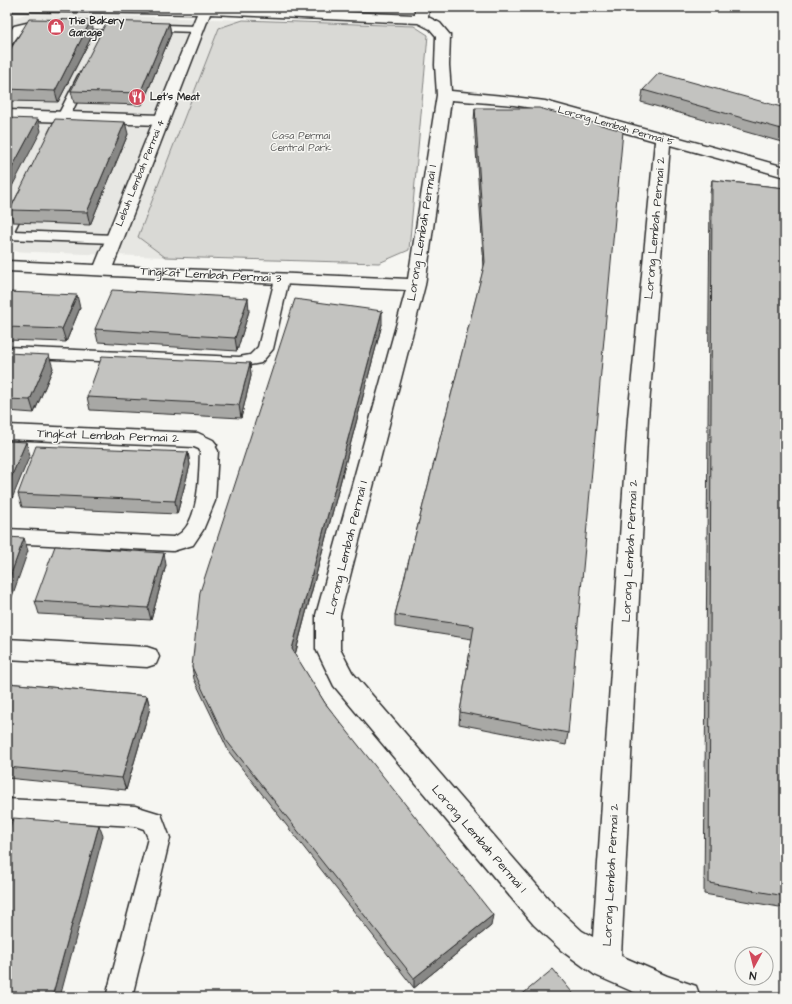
<svg xmlns="http://www.w3.org/2000/svg" width="792" height="1004" font-family="'Architects Daughter',sans-serif">
	<rect width="100%" height="100%" fill="#f6f6f2"/>
	<filter id="ink" filterUnits="userSpaceOnUse"><feTurbulence type="fractalNoise" baseFrequency=".025" numOctaves="2"/><feDisplacementMap in="SourceGraphic" scale="8" xChannelSelector="R" yChannelSelector="G"/><feConvolveMatrix kernelMatrix="1 2 1 2 8 2 1 2 1" color-interpolation-filters="sRGB"/></filter>
	<g filter="url(#ink)">
		<path fill="#e7e7e3" d="M29,13L243,20L219,28L138,236L165,257L7,251V20Z"/>
		<path fill="#d9d9d5" stroke="#828280" d="M243,20L414,26L428,35L409,250L379,263L165,257L138,237L219,28Z"/>
		<g fill="none" stroke-linecap="round" stroke-linejoin="round">
			<g stroke="#2b2b2b" stroke-width="3">
				<g id="service">
					<path d="M35,21L197,26L203,29L197,32L35,27L22,30L11,45L7,46V35L14,26Z"/>
					<path d="M84,72L88,73L90,76L61,133L59,136H51L49,133L78,76L80,73Z"/>
					<path d="M24,193L29,194L31,197L14,231L114,235L119,236L121,239L119,242L114,243L7,239V217L19,194Z"/>
					<path d="M282,275L287,276L289,279L273,349L261,363L239,367L7,357V347L239,357L250,355L258,347L275,279L277,276Z"/>
					<path d="M206,439L212,441L218,451L215,501L203,530L193,545L173,551L7,543V529L173,537C200,529 199,474 200,451L197,445L200,441Z"/>
					<path d="M7,799L135,806L161,814L170,838L132,997H106L148,838L144,829L135,826L7,819Z"/>
				</g>
			</g>
			<g stroke="#2b2b2b" stroke-width="3">
				<path id="pedestrian" d="M7,110L161,115L166,117L169,120L166,123L161,125L7,120Z"/>
			</g>
			<g stroke="#2b2b2b" stroke-width="3">
				<g id="minor">
					<path d="M7,7H229L415,15V7H429L428,17L440,23L450,35L449,65L451,91L514,97L545,101L785,167V177L670,145L648,418L621,956L667,976L696,986L700,997H645L595,975L562,951L534,925L334,686L316,649V615L406,290L7,271V261L95,265L197,14L7,11ZM210,14L418,23L430,29L436,36L435,65L437,95L408,279L113,266ZM451,100L514,105L544,110L655,141L628,418L593,937L582,931L554,905L352,672L340,649V615L425,285Z"/>
					<path d="M7,425L198,433L213,440L217,445L213,450L206,452L194,447L7,439Z"/>
					<path d="M7,639L147,647L156,650L159,657L156,664L147,667L7,659Z"/>
				</g>
			</g>
			<use href="#service" fill="#f6f6f2" fill-rule="evenodd"/>
			<use href="#pedestrian" fill="#f6f6f2" fill-rule="evenodd"/>
			<use href="#minor" fill="#f6f6f2" fill-rule="evenodd"/>
		</g>
		<g fill="#a8a8a5" stroke="#2b2b2b">
			<path d="M169,23L171,34L142,105L74,103L71,91Z"/>
			<path d="M94,32L58,102L7,101V55Z"/>
			<path d="M643,90L785,108V143L641,102Z"/>
			<path d="M475,108L568,733L566,745L459,724L460,712L472,639L395,627V615L484,267L474,120Z"/>
			<path d="M128,134L90,225L13,222L10,210Z"/>
			<path d="M712,180L785,188V908L704,894L710,193Z"/>
			<path d="M7,292L80,308L66,342L7,340Z"/>
			<path d="M249,311L237,351L98,342L95,329Z"/>
			<path d="M382,324L295,655L325,703L491,926L414,988L229,752L194,679L192,667Z"/>
			<path d="M7,353L53,368L34,413L7,411Z"/>
			<path d="M250,363L251,376L241,418L90,410L87,397Z"/>
			<path d="M188,452L190,465L177,514L22,507L18,494Z"/>
			<path d="M166,565L151,620L39,614L35,601Z"/>
			<path d="M7,683L147,696L150,708L126,790L7,778Z"/>
		</g>
		<g fill="#888886" stroke="#2b2b2b">
			<path d="M91,20L94,32L58,102L55,91Z"/>
			<path d="M169,23L171,34L142,105L140,93Z"/>
			<path d="M38,119L41,131L7,196V177Z"/>
			<path d="M125,122L128,134L90,225L87,212Z"/>
			<path d="M77,295L80,308L66,342L62,329Z"/>
			<path d="M248,298L249,311L237,351L235,338Z"/>
			<path d="M382,311V324L293,662L292,649Z"/>
			<path d="M49,355L53,368L34,413L30,400Z"/>
			<path d="M250,363L251,376L241,418L239,405Z"/>
			<path d="M26,442L30,455L9,506L7,501V487Z"/>
			<path d="M188,452L190,465L177,514L175,501Z"/>
			<path d="M24,538L28,551L8,608L7,605V585Z"/>
			<path d="M164,553L166,565L151,620L148,608Z"/>
			<path d="M147,696L150,708L126,790L122,778Z"/>
			<path d="M99,825L103,836L60,997H52Z"/>
			<path d="M493,915L491,926L414,988V978Z"/>
		</g>
		<g fill="#c3c3c0" stroke="#2b2b2b">
			<path d="M29,19L91,20L55,91L7,89V55Z"/>
			<path d="M107,21L169,23L140,93L71,91Z"/>
			<path d="M659,73L785,108V130L643,90Z"/>
			<path d="M475,108H539L623,131L568,733L460,712L474,626L395,615L485,262Z"/>
			<path d="M7,118L38,119L7,177Z"/>
			<path d="M55,119L125,122L87,212L10,210Z"/>
			<path d="M712,180L785,188V896L709,883Z"/>
			<path d="M112,290L248,298L235,338L95,329Z"/>
			<path d="M7,292L77,295L62,329L7,327Z"/>
			<path d="M295,299L382,311L292,649L325,703L493,915L414,978L226,740L192,667L200,592Z"/>
			<path d="M7,353L49,355L30,400L7,399Z"/>
			<path d="M102,356L250,363L239,405L87,397Z"/>
			<path d="M7,441L26,442L7,487Z"/>
			<path d="M36,446L188,452L175,501L18,494Z"/>
			<path d="M7,537L24,538L7,585Z"/>
			<path d="M55,546L164,553L148,608L35,601Z"/>
			<path d="M7,683L147,696L122,778L7,767Z"/>
			<path d="M13,818L99,825L52,997H7V836Z"/>
			<path d="M553,969L576,997H519Z"/>
		</g>
	</g>
	<defs>
		<g id="shop-disc" transform="scale(0.9)"><circle r="9.5" fill="#d1495b" stroke="#f6f6f2"/><path d="M-5-2.5h2.3a2.7 3.5 0 0 1 5.4 0H5L5.5 6h-11ZM-1.5-2.5h3a1.5 2.3 0 0 0-3 0Z" fill="#fff"/></g>
		<g id="restaurant-disc" transform="scale(0.9)"><circle r="9.5" fill="#d1495b" stroke="#f6f6f2"/><path d="M-5-6h1v4h1v-4h1v4h1v-4h1v5L-1.5 .5V6h-2V.5L-5-1ZM5-6V6H3V1.5H1.5Q1.5-4 5-6Z" fill="#fff"/></g>
	</defs>
	<g fill-rule="evenodd">
		<use href="#shop-disc" x="56" y="27"/>
		<use href="#restaurant-disc" x="137" y="97"/>
	</g>
	<g text-anchor="middle" dominant-baseline="central" stroke-width="3" stroke-linejoin="round" paint-order="stroke">
		<g font-size="10" font-weight="bold" fill="#2b2b2b" stroke="#f6f6f2" text-anchor="start">
			<text x="69" y="21">The Bakery<tspan x="69" dy="12">Garage</tspan></text>
			<text x="150" y="97">Let's Meat</text>
		</g>
		<g font-size="10" fill="#2b2b2b" stroke="#f6f6f2">
			<text transform="translate(616 126) rotate(16)">Lorong Lembah Permai 5</text>
			<text transform="translate(140 173) rotate(-68)">Lebuh Lembah Permai 4</text>
		</g>
		<g font-size="10" fill="#565656" stroke="#f6f6f2">
			<text x="301" y="136">Casa Permai<tspan x="301" dy="12">Central Park</tspan></text>
		</g>
		<g font-size="12" fill="#2b2b2b" stroke="#f6f6f2">
			<text transform="translate(655 228) rotate(-85)">Lorong Lembah Permai 2</text>
			<text transform="translate(422 233) rotate(-81)">Lorong Lembah Permai 1</text>
			<text transform="translate(211 275) rotate(3)">Tingkat Lembah Permai 3</text>
			<text transform="translate(108 436) rotate(2)">Tingkat Lembah Permai 2</text>
			<text transform="translate(347 548) rotate(-76)">Lorong Lembah Permai 1</text>
			<text transform="translate(630 551) rotate(-87)">Lorong Lembah Permai 2</text>
			<text transform="translate(479 839) rotate(49)">Lorong Lembah Permai 1</text>
			<text transform="translate(611 875) rotate(-87)">Lorong Lembah Permai 2</text>
		</g>
	</g>
	<rect width="792" height="1004" fill="none" stroke="#f6f6f2" stroke-width="24"/>
	<rect x="12" y="12" width="768" height="980" fill="none" stroke="#2b2b2b" stroke-width="1.5" filter="url(#ink)"/>
	<g transform="translate(754 966) rotate(187)"><circle r="19" fill="#f6f6f2" stroke="#a5a5a2"/>
	<path d="M0-3L7 15L0 10L-7 15Z" fill="#d1495b"/>
	<text y="-6" font-size="11" font-weight="bold" text-anchor="middle" fill="#2b2b2b">N</text>
	</g>
</svg>
